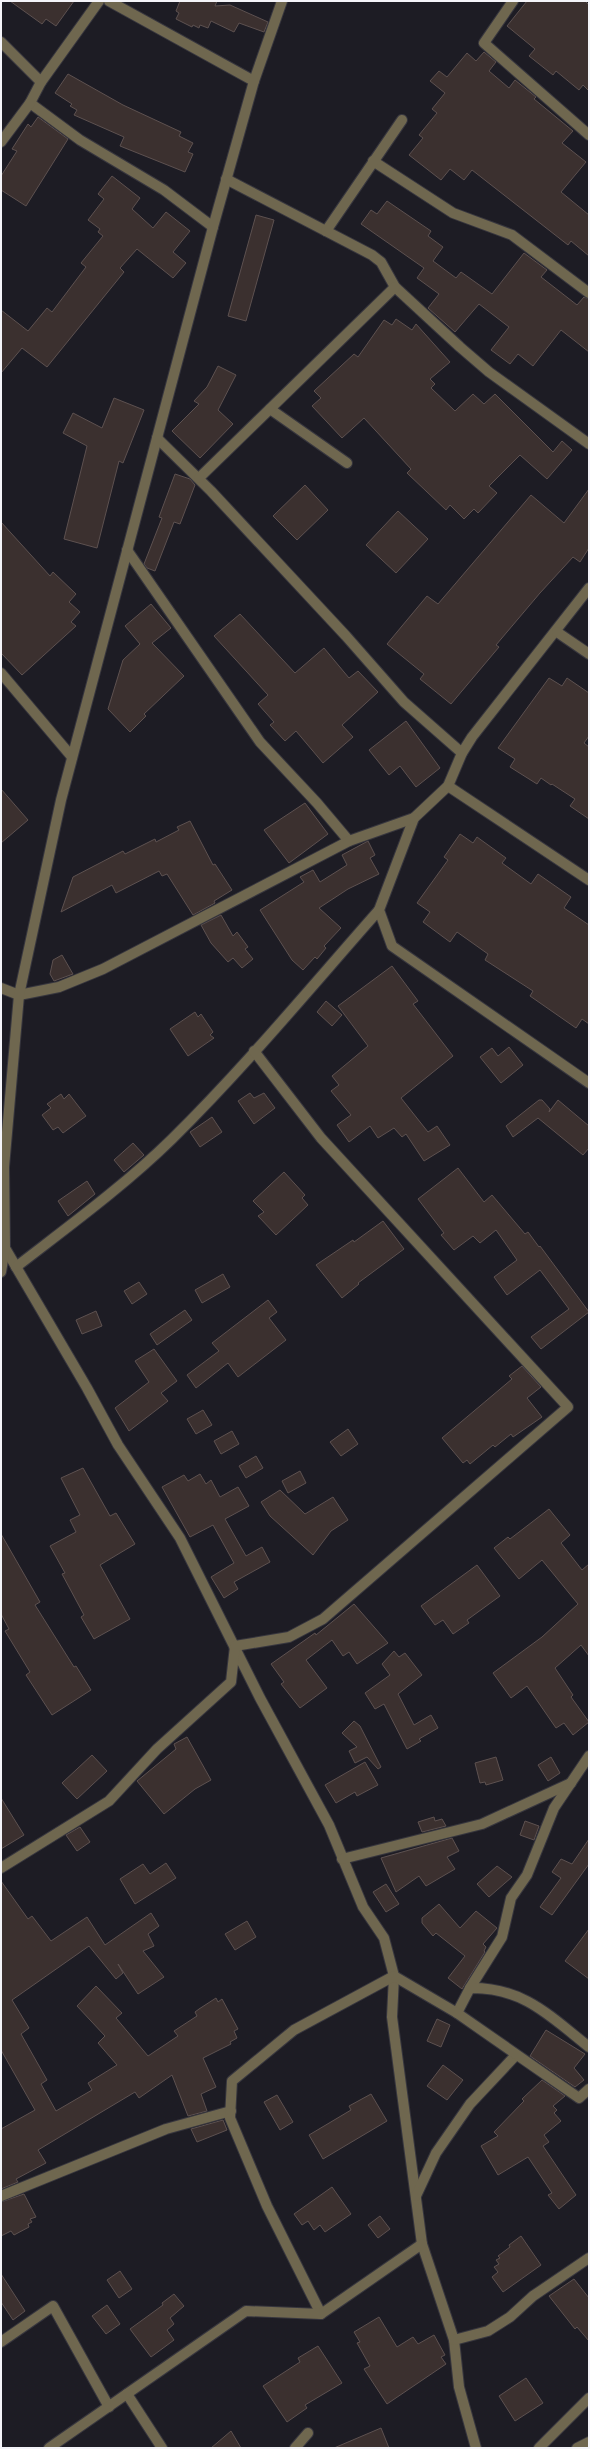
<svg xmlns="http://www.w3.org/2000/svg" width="590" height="2449" font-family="'Exo 2',sans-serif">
	<rect width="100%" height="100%" fill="#1d1c24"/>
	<g fill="#3b302f" stroke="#5d5150">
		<path d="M10,1H74L56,26L46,19L42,24Z"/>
		<path d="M180,1H217L215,6L230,5L268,22L264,32L239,23L234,32L211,21L208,28L200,25L199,28L193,25L192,27L176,19L179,13L176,11Z"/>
		<path d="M527,1H585L589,5V91L583,85L579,90L556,71L553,75L529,56L535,49L507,26Z"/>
		<path d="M484,52L496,62L489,71L509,88L515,80L536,97L534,99L573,131L562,143L586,162L561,192L589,215V256L571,241L568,245L472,170L464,180L450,169L441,180L409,155L423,138L419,135L437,113L432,109L445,93L430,81L439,71L447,77L467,53L476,61Z"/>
		<path d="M68,74L123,105L181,132L179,136L193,143L188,152L193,154L185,172L120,146L124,137L74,115L77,110L70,106L72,104L55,93Z"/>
		<path d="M38,117L68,139L26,206L1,190V176L17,151L12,149L28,124L31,127Z"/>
		<path d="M112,176L140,198L132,209L153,228L166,212L190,231L173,252L186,263L173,278L137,249L120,268L124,272L47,367L22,348L1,373V310L28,331L47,308L52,312L86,267L81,263L103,236L98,232L100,229L88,220L104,199L98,194Z"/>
		<path d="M387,201L431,231L428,236L443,247L433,261L456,278L461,272L492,294L524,253L547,270L541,277L577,305L584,297L589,299V352L561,330L533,366L518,354L510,364L491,350L509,327L479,304L455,332L428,308L439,294L417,278L424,268L361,224L371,210L377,214Z"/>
		<path d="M256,215L274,220L246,321L228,316Z"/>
		<path d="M396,319L412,330L416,324L450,362L430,379L435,384L431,388L455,411L473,394L484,404L495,394L553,452L562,441L572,450L547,479L520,455L489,486L497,493L478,513L474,509L464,519L450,505L446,510L407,473L411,469L364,418L342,438L312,406L321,398L314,391L354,354L358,357L384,320L392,325Z"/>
		<path d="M218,366L236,375L218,410L233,424L200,458L172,431L199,404L194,401L207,387Z"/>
		<path d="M114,398L144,410L123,463L119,461L97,548L64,539L87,446L63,433L73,413L102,428Z"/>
		<path d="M175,474L190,479L195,485L180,524L174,522L155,571L147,568L144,564L162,518L159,517Z"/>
		<path d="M305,485L328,510L297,540L273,516Z"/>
		<path d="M589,489V548L580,562L573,557L540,593L496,645L499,647L451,704L420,679L424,674L387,644L427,596L438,604L531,495L564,523Z"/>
		<path d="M398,511L428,539L396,573L366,545Z"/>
		<path d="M1,522L50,576L53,572L76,594L69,602L80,612L71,622L76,626L22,675L1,653Z"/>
		<path d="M151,604L171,628L152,643L184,676L144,714L146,716L130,732L108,709L123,660L140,644L125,626Z"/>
		<path d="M240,614L295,673L324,648L349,678L358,671L378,692L342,725L353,737L323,763L296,731L285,741L270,725L274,722L258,704L268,695L214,636Z"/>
		<path d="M549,678L562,686L567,678L589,693V736L584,743L589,747V819L570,806L575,799L552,784L551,785L541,778L537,784L510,767L515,759L498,748Z"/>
		<path d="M406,721L440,768L416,787L400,766L389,775L369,750Z"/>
		<path d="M1,789L28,820L1,843Z"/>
		<path d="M305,803L328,834L289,863L264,830Z"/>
		<path d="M190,821L213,865L215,864L232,890L214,901L215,903L193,915L167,874L162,876L159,871L116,893L112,885L61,912L73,877L123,851L125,854L155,839L156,842L179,830L177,827Z"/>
		<path d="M460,834L473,843L477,837L506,858L502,863L531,884L538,874L571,897L564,908L589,925V1024L582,1019L576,1028L530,996L533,991L485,960L488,954L457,932L450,942L423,922L430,912L417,903L448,860L444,857Z"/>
		<path d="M368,841L375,855L370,858L379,874L348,889L319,908L341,928L324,946L326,948L317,959L315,957L303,970L292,960L260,910L304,882L300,877L313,870L320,882L347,865L342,855Z"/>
		<path d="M221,915L233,936L237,932L248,947L245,949L253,959L242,968L233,958L228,962L211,943L201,925Z"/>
		<path d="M62,955L73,974L54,981L50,974L53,960Z"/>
		<path d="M392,966L418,1001L413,1004L453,1056L401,1098L428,1132L437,1126L450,1145L424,1161L406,1134L402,1137L394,1128L378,1138L370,1126L349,1142L337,1125L351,1115L331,1091L339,1085L332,1076L368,1046L338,1006Z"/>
		<path d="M326,1001L342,1015L332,1026L317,1012Z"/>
		<path d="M195,1012L198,1017L201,1014L213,1032L210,1035L214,1038L188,1056L170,1029Z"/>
		<path d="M509,1047L523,1065L501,1083L480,1057L492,1048L498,1056Z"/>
		<path d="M250,1093L254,1098L264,1093L275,1108L254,1124L238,1101Z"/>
		<path d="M61,1094L64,1099L69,1094L86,1116L63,1133L58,1127L53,1130L42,1115L51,1108L47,1104Z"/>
		<path d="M539,1100H542L550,1109L549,1112L558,1100L589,1126V1148L583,1155L538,1118L513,1137L506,1126Z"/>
		<path d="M212,1117L222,1132L200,1147L190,1132Z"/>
		<path d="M133,1143L144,1155L124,1172L114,1160Z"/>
		<path d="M458,1168L484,1202L492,1195L525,1234L528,1232L539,1247L540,1246L589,1312L541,1349L531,1337L569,1309L540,1270L507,1295L494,1277L517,1260L496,1230L480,1243L473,1236L454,1250L441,1235L444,1233L418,1199Z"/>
		<path d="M284,1172L305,1195L302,1198L308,1205L276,1235L258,1216L264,1212L253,1201Z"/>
		<path d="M87,1181L95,1194L68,1216L58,1201Z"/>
		<path d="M383,1221L404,1249L358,1283L359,1284L342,1298L316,1265L353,1240L354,1242Z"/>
		<path d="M223,1274L230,1287L202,1303L195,1290Z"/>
		<path d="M139,1282L147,1294L132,1304L124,1291Z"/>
		<path d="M268,1300L277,1312L269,1318L286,1340L238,1377L228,1363L196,1388L187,1375L219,1351L212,1343Z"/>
		<path d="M185,1310L192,1320L157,1345L150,1334Z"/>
		<path d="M96,1311L102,1326L82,1334L76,1320Z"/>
		<path d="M154,1349L177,1381L161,1393L168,1401L129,1431L115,1408L149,1382L135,1361Z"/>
		<path d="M522,1366L541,1387L527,1398L542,1417L513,1437L511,1434L495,1447L493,1445L470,1464L467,1460L463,1463L442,1438L512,1379L509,1376Z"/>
		<path d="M203,1410L212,1425L196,1434L187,1419Z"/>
		<path d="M348,1429L358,1444L341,1456L330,1442Z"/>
		<path d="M232,1431L239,1444L221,1454L214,1441Z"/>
		<path d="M256,1456L263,1468L246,1478L239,1466Z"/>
		<path d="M83,1468L110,1516L116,1513L135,1544L100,1565L130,1619L94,1639L81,1617L84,1615L62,1574L65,1573L50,1546L76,1532L70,1520L80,1515L61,1478Z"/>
		<path d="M300,1471L306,1483L288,1493L282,1481Z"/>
		<path d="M200,1474L206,1484L211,1480L220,1497L238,1487L249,1506L225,1519L246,1556L262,1547L270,1562L234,1582L238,1589L224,1598L211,1577L234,1563L213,1525L190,1537L162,1487L184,1475L188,1481Z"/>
		<path d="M280,1490L305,1514L333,1497L348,1520L331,1531L313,1555L270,1516L261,1502Z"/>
		<path d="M549,1509L570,1535L561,1543L582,1570L589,1564V1656L581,1645L555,1668L573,1695L571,1697L589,1722L573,1735L564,1723L556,1728L527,1686L511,1698L493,1673L542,1637L578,1604L542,1560L519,1579L494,1548L508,1537L510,1539Z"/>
		<path d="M1,1534L40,1602L35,1605L74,1667L76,1666L91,1690L52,1715L26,1675L30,1672L5,1631L9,1629L1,1614Z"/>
		<path d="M477,1565L500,1596L467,1620L469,1623L453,1634L443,1620L435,1625L421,1606Z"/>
		<path d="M354,1604L388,1643L357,1664L349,1652L343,1656L332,1640L306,1660L327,1688L300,1708L281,1684L284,1682L271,1664L315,1633L316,1635Z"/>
		<path d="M394,1651L399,1657L405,1653L422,1675L398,1694L414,1725L431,1715L438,1728L419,1739L421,1741L407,1749L384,1704L375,1709L365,1693L390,1675L382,1664Z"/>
		<path d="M354,1721L360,1726L381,1767L378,1769L367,1757L355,1763L349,1751L357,1747L342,1733Z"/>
		<path d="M187,1737L211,1780L195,1789L164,1814L137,1781L176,1749L174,1744Z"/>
		<path d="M92,1755L107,1771L77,1799L62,1783Z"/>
		<path d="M496,1757L503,1780L486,1785L485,1782L480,1783L475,1763Z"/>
		<path d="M551,1757L560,1773L548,1781L538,1765Z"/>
		<path d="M365,1762L378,1785L357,1796L355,1792L336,1803L325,1785Z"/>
		<path d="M1,1798L24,1835L1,1849Z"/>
		<path d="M434,1817L435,1821L442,1819L446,1826L422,1832L418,1822Z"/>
		<path d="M525,1821L539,1826L534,1840L520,1835Z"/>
		<path d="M80,1827L90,1842L77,1851L66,1835Z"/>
		<path d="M452,1838L459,1851L447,1857L455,1869L426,1886L419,1876L396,1892L381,1858Z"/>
		<path d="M589,1839V1864L552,1915L540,1907L561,1878L552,1872L561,1859L572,1864Z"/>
		<path d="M166,1863L176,1878L135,1904L120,1879L143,1864L150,1874Z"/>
		<path d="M497,1866L512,1877L489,1897L477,1884Z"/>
		<path d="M1,1881L28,1919L32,1916L51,1941L87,1917L105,1945L151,1913L159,1926L148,1934L154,1946L143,1951L164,1977L138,1994L118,1964L123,1973L116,1979L89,1946L12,2000L29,2028L21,2034L47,2080L41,2084L56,2111L92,2090L88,2083L117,2065L98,2043L105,2036L77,2006L96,1986L122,2013L116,2018L148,2056L178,2036L174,2031L197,2016L195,2012L199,2009L216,1998L218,2002L222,1999L238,2029L234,2031L237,2038L230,2042L231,2044L203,2058L216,2087L201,2094L207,2111L188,2116L172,2075L139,2098L135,2092L38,2150L46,2163L16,2179L18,2182L1,2189V2129L35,2110L1,2050Z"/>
		<path d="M386,1884L399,1904L386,1912L373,1892Z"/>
		<path d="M439,1904L460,1928L476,1911L497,1928L483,1944L486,1947L484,1951L485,1952L462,1989L448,1978L465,1956L436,1933L433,1936L422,1923V1918Z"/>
		<path d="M247,1921L256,1937L235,1950L225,1934Z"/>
		<path d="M589,1929V1979L565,1961Z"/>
		<path d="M437,2019L450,2025L441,2047L427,2041Z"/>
		<path d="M546,2030L585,2054L574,2068L584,2080L575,2087L530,2056Z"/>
		<path d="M443,2065L463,2080L447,2100L427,2086Z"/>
		<path d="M542,2080L565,2096L553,2106L557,2110L554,2113L561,2121L544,2135L549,2142L543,2146L576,2195L559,2209L548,2195L552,2193L528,2157L498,2175L481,2146L498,2136L494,2132L524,2101L522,2099Z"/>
		<path d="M371,2094L387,2121L323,2159L309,2135L351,2110L349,2106Z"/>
		<path d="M277,2095L293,2122L280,2130L264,2102Z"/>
		<path d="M223,2120L227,2130L197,2142L191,2129Z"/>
		<path d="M332,2187L351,2214L325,2232L320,2225L314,2230L308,2221L302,2225L294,2214Z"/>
		<path d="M24,2194L36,2217L30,2219L32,2222L28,2224L29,2227L14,2235L11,2231L1,2236V2202Z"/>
		<path d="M380,2216L390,2229L378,2238L368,2225Z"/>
		<path d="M521,2236L541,2265L503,2292L492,2277L498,2272L494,2267L499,2264L496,2260L500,2258L498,2256L510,2247L509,2245Z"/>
		<path d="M120,2271L132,2289L119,2298L107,2280Z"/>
		<path d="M1,2274L25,2311L13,2320L1,2302Z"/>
		<path d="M574,2279L589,2298V2341L577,2327L575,2329L549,2296Z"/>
		<path d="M174,2294L184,2306L170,2318L174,2324L167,2330L174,2340L151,2357L130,2329L163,2305L162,2303Z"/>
		<path d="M107,2305L120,2324L106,2334L92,2316Z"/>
		<path d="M379,2317L397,2347L413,2337L418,2344L434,2335L445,2355L441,2357L446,2364L387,2404L364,2369L370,2366L357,2343L360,2342L354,2332Z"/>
		<path d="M318,2346L342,2383L305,2405L307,2408L287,2422L263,2386L300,2362L298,2358Z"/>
		<path d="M526,2378L543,2403L515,2421L499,2396Z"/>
		<path d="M381,2428L389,2448H334Z"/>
		<path d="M231,2431L241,2448H211Z"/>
	</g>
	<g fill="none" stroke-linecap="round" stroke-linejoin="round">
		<g stroke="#37363e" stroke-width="12">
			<g id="minor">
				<path d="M109,1L254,81"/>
				<path d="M513,1L484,43L589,135"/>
				<path d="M1,42L41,82"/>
				<path d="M30,103L80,140L164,190L213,227"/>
				<path d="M1,142L30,103L41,82L99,1"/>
				<path d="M373,161L453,213L512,235L589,293"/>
				<path d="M226,179L372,255L381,262L395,287L460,347L489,372L589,444"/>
				<path d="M326,231L402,120"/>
				<path d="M270,409L347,463"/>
				<path d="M157,438L211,491L346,636L404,702L462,753"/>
				<path d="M199,478L395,287"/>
				<path d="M127,550L260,742L317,803L349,841"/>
				<path d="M589,588L472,737L462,753L448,786L414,818L379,910L392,946L589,1083"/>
				<path d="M557,632L589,654"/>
				<path d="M1,673L72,757"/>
				<path d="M448,786L589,880"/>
				<path d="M1,988L19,995L59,987L103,969L349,841L414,818"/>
				<path d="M5,1248L87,1388L118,1445L180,1538L260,1698L329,1825L363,1907L384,1938L394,1976L392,2017L422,2244L454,2340L459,2387L476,2448"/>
				<path d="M16,1267C69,1226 124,1186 172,1139C245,1067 311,987 379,910"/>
				<path d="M1,1272L5,1248L4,1167L19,995L61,800L213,227L254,81L282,1"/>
				<path d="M342,1859L482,1824L571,1783"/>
				<path d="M1,1868L109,1801L157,1749L231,1682L235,1646L289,1637L323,1619L568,1407L321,1138L254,1051"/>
				<path d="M470,1988L502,1937L511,1898L527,1875L554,1808L589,1756"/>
				<path d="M457,2013L470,1988C523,1987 550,2016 589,2047"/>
				<path d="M1,2196L166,2129L231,2111"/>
				<path d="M416,2196L436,2153L470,2104L516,2055"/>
				<path d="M321,2314L267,2206L230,2118L232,2081L294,2030L394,1976L457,2013L579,2098L589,2089"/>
				<path d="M454,2340L488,2331L510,2317L533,2296L589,2258"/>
				<path d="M1,2342L53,2306L109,2407"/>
				<path d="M127,2394L162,2448"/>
				<path d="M49,2448L246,2311L321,2314L422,2244"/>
				<path d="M295,2448L308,2433"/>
				<path d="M539,2448L589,2398"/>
				<path d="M577,2448L589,2442"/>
			</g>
		</g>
		<use href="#minor" stroke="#6f674f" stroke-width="10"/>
	</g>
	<rect width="590" height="2449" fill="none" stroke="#f4f4f9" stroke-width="4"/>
</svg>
